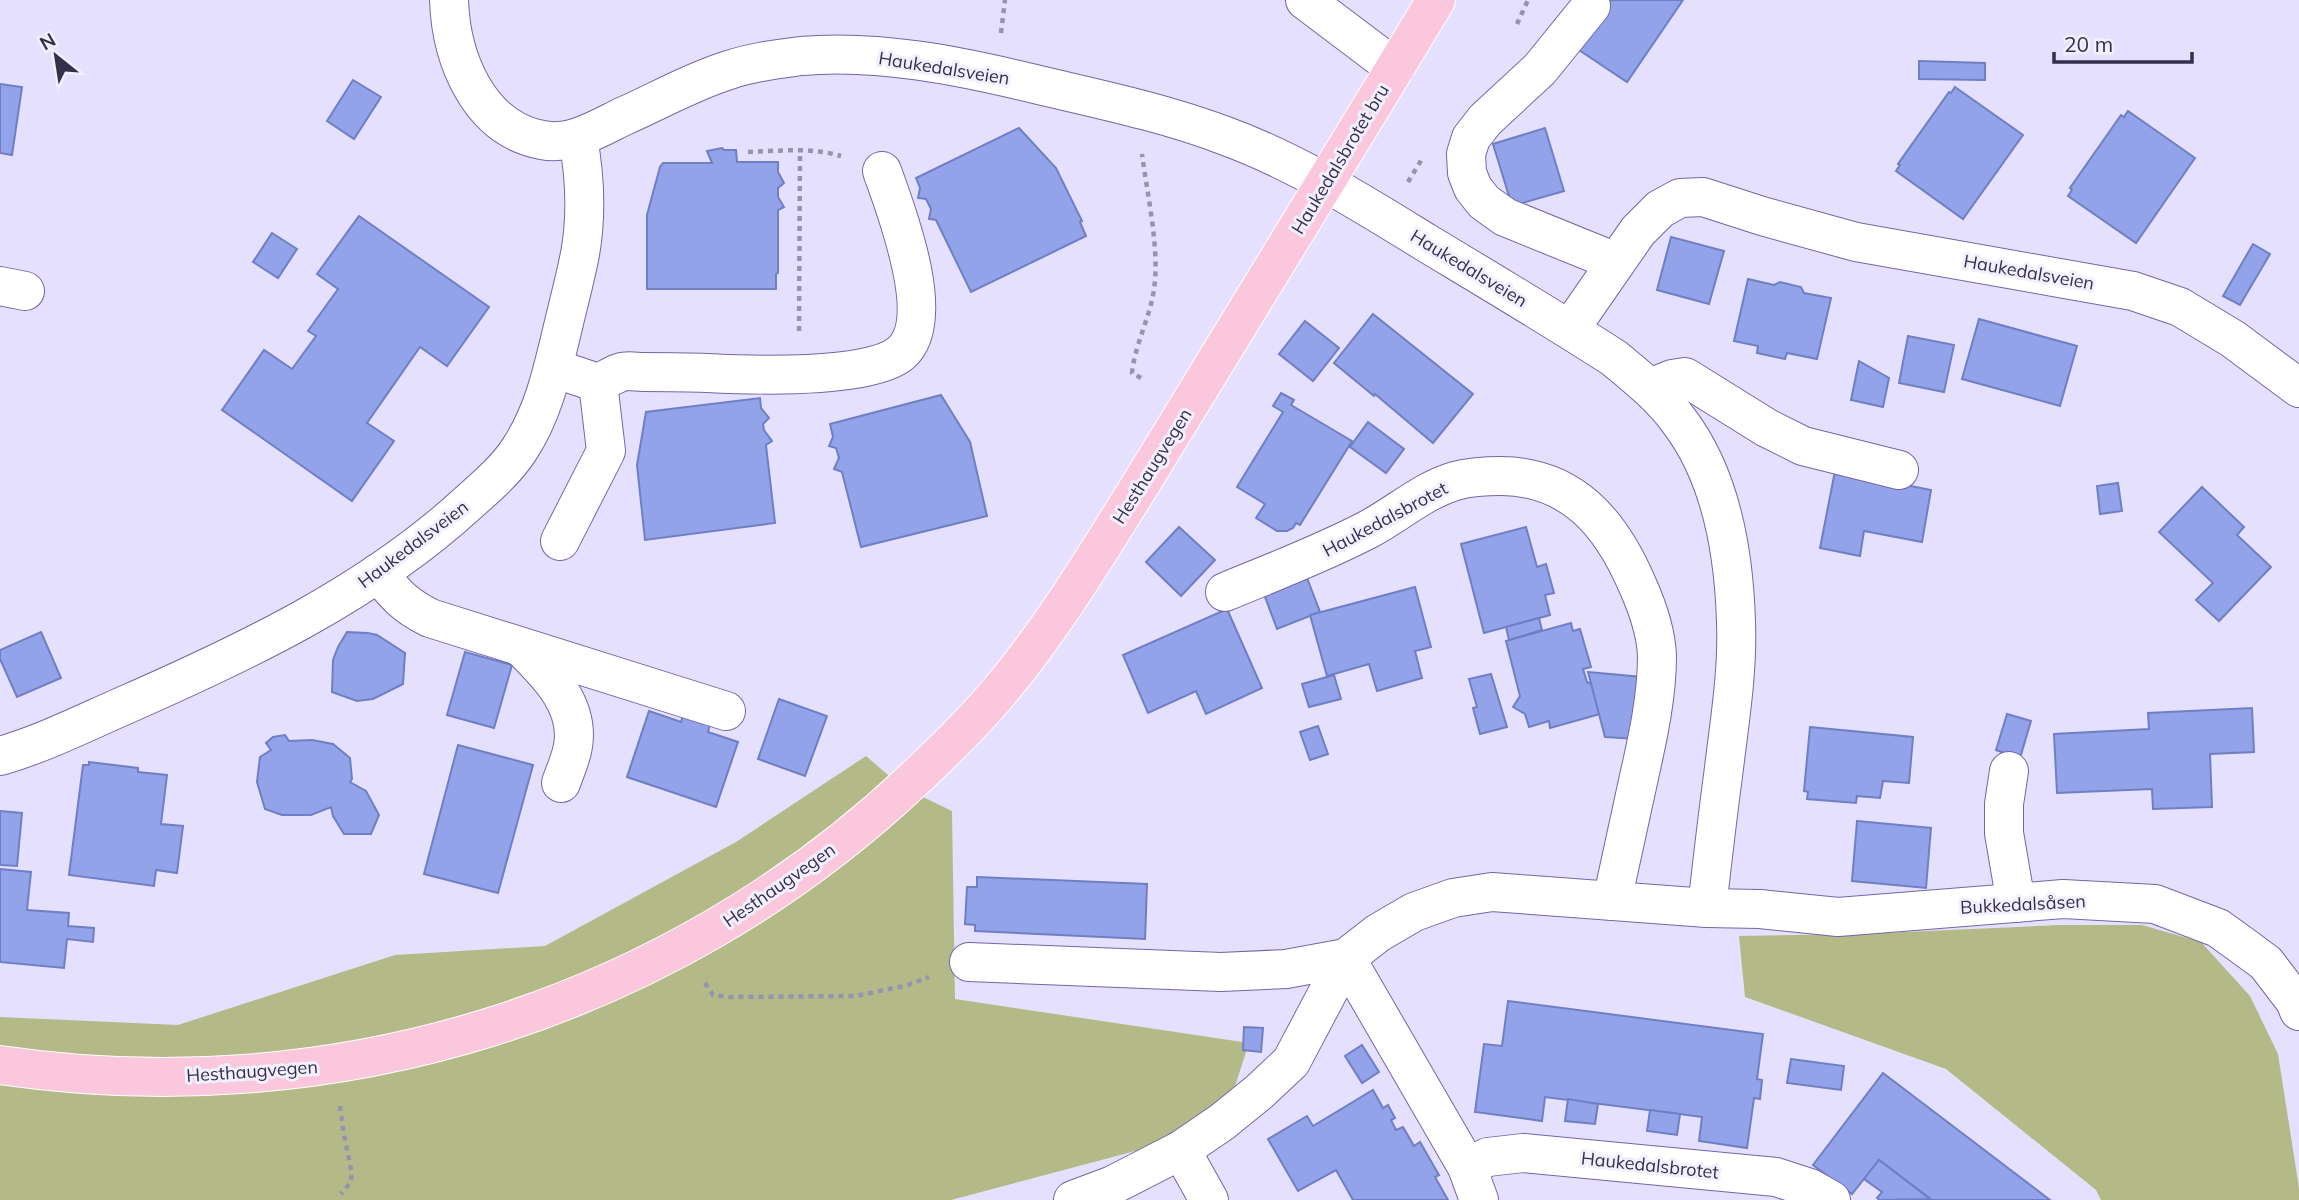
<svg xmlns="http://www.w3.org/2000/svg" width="2299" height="1200" font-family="Mulish,sans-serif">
	<rect width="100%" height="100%" fill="#e5e0fe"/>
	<g fill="#b4ba87">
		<path d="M866,756L902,787L952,811L955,999L1249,1043L1235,1086L1169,1142L951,1200H0V1017L178,1025L395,955L545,946L736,842Z"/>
		<path d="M2060,925H2142L2201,942L2250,996L2278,1054L2299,1188V1200H2101L2096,1190L1946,1069L1745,997L1739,936L1859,934Z"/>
	</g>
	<g fill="#92a3ea" stroke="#707fc3" stroke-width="2">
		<path d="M1609,0H1683L1627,82L1576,48Z"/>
		<path d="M1919,61L1985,63V80L1919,79Z"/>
		<path d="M353,80L381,97L354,139L327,121Z"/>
		<path d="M0,84L22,87L12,155L0,153Z"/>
		<path d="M1955,87L2023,135L1963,219L1896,171L1900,165L1898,164L1949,92L1951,93Z"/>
		<path d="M2128,111L2195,158L2136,243L2068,196L2072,190L2070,188L2121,115L2124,117Z"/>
		<path d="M1019,128L1056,168L1082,221L1080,222L1086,236L971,292L936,220L929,219L931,209L926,199L918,198L920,188L916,178Z"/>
		<path d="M1545,128L1564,191L1512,206L1493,144Z"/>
		<path d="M722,148L724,150H736L737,162H778V172L784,183L778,188V197L784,207L778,210V273L776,274V289H647V215L660,167L663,163H712L707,151Z"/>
		<path d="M359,216L489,307L447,366L420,347L367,423L394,441L352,501L222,410L264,350L292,369L316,336L308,331L338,289L317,274Z"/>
		<path d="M272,233L297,249L278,278L253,262Z"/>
		<path d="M1671,237L1724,251L1709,304L1657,290Z"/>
		<path d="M2253,244L2270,254L2240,305L2223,296Z"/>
		<path d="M1748,279L1774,285L1780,282L1801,287L1804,293L1831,298L1817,359L1787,353L1785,359L1757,353L1758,346L1734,341Z"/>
		<path d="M1373,314L1473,394L1433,443L1375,394L1374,396L1334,363Z"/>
		<path d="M1979,319L2077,346L2060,406L1962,379Z"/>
		<path d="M1305,321L1339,348L1313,381L1279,354Z"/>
		<path d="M1908,336L1954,345L1944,392L1899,383Z"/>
		<path d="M1859,361L1889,378L1883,407L1851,400Z"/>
		<path d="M1281,393L1294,400L1291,405L1352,441L1300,525L1296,523L1293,528L1287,531H1277L1256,518L1265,504L1237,487L1283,412L1273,406Z"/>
		<path d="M941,395L970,442L987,516L861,547L842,472L834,469L839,458L836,448L829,446L833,437L830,424Z"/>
		<path d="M760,398L761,408L769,418L763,424L764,430L772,441L766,445L775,523L645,540L637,465L646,412Z"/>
		<path d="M1368,422L1404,449L1386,473L1350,447Z"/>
		<path d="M1835,471L1931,490L1922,542L1864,531L1860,556L1820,548Z"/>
		<path d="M2118,483L2122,511L2100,514L2097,486Z"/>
		<path d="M2202,487L2244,527L2237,535L2271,567L2219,621L2196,600L2213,583L2159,532Z"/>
		<path d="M1179,527L1215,560L1181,596L1146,562Z"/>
		<path d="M1526,527L1537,567L1546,564L1554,593L1545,595L1550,615L1484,633L1461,544Z"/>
		<path d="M1304,570L1320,612L1277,629L1261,586Z"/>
		<path d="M1415,587L1431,647L1415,651L1422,678L1377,691L1369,664L1327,676L1310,615Z"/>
		<path d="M1227,609L1262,688L1206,714L1196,691L1148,713L1123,655Z"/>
		<path d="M1539,618L1542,630L1509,640L1506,627Z"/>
		<path d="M1571,623L1573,631L1580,629L1591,667L1583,669L1587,682L1593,685L1600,714L1550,728L1549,721L1529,727L1525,714L1513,707L1520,696L1506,641Z"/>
		<path d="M41,632L61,678L17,697L0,659V650Z"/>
		<path d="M347,632L368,633L377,635L405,653L403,684L373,699L357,701L332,692L333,660L338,647Z"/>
		<path d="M465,652L512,665L494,728L447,715Z"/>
		<path d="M1588,672L1642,677L1637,739L1605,737Z"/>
		<path d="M1491,674L1507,727L1480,734L1473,708L1477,707L1469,679Z"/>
		<path d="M1334,675L1341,699L1309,707L1302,684Z"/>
		<path d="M779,699L827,716L805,776L758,759Z"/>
		<path d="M2252,708L2254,752L2210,754L2212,807L2153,809L2152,789L2057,793L2054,734L2149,729L2148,713Z"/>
		<path d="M649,711L681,722L683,715L710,724L708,732L738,742L716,807L627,777Z"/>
		<path d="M2007,714L2031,721L2020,758L1996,750Z"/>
		<path d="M1318,726L1328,754L1310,760L1300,732Z"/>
		<path d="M1810,727L1913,737L1909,783L1883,781L1880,798L1857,796L1856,803L1807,799L1808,792L1804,791Z"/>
		<path d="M285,735L289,741L312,740L333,744L350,758L352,779L350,782L366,791L379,815L371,834H344L333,816L331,807L311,815H282L265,809L257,782L260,757L271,750L266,743L273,737Z"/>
		<path d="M458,745L533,765L498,893L424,874Z"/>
		<path d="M89,762L138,768V772L167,775L161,824L183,826L177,873L156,870L154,886L69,875L83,765H89Z"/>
		<path d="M0,811L22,813L17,866L0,865Z"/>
		<path d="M1857,821L1931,828L1926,888L1852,881Z"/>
		<path d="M0,869L31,872L27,910L69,913L68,926L94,928L93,942L67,939L64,968L0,962Z"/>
		<path d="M977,877L1147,884L1145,939L975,931V925L965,924L967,887H977Z"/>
		<path d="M1508,1001L1763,1034L1757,1079L1762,1080L1760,1099L1754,1098L1747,1148L1699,1141L1702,1117L1680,1114L1545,1097L1542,1121L1475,1112L1484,1044L1502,1046Z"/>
		<path d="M1244,1027L1263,1028L1261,1052L1243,1050Z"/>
		<path d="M1362,1045L1379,1072L1362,1083L1345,1056Z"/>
		<path d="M1791,1059L1844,1066L1841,1090L1787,1083Z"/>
		<path d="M1883,1073L2050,1200H1932L1879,1160L1852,1194L1813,1165Z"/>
		<path d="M1373,1090L1383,1108L1388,1105L1395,1118L1391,1120L1396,1130L1403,1127L1414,1146L1420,1142L1439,1175L1435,1177L1448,1200H1353L1336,1170L1298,1191L1268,1139L1307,1116L1313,1126Z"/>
		<path d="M1568,1099L1598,1104L1595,1124L1565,1121Z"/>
		<path d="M1650,1110L1680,1114L1677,1135L1647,1131Z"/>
		<path d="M1879,1160L1930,1199L1880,1200L1877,1198L1882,1192L1864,1179Z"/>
	</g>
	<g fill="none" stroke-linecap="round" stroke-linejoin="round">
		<g stroke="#7465a8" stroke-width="40">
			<g id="minor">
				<path d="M449,0C451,58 478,128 542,140C571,146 599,128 624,116C658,101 693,81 729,70C752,62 778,59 801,56C877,49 961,66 1035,84C1098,99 1162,112 1223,135C1295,161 1360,202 1425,242C1488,280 1552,318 1614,358C1637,377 1661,396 1679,421C1721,476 1734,554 1736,622C1738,673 1729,725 1723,776C1717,820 1712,864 1707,908"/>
				<path d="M1305,0L1395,68"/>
				<path d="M1591,6L1540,69L1485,120L1471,138L1466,154L1467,173L1473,188L1484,202L1505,217L1616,262"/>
				<path d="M0,286L25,291"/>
				<path d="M1570,329L1638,231L1660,209L1680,198L1703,197L1762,216L1856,242L2133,291L2180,307L2233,339L2299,388"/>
				<path d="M553,368L598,383C606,380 614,374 622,372C628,370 637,372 643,372C665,372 686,372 707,373C748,375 870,380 901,353C939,320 896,210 882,171"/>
				<path d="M1650,388L1672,379L1685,377L1767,428L1803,446L1899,470"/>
				<path d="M560,541L606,451L598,383"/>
				<path d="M378,573C396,595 404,605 430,618L726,711"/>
				<path d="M1225,592C1273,572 1321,554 1367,530C1396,515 1422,491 1455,481C1469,477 1487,476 1502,476C1573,477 1611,524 1637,584C1647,606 1656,631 1657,656C1657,696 1648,737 1639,777C1630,818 1621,860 1612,901"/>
				<path d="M521,647C548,674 580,705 573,746C571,759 565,771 561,783"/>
				<path d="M0,756C42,744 82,724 123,706C244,653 369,594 468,503C486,487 506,470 519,450C543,414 552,373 562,331C568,305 575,280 580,254C587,215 585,176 578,138"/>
				<path d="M2009,771L2004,804V833L2016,903"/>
				<path d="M1346,958L1467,1167L1479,1200"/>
				<path d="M969,962L1221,972L1286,969L1346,958"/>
				<path d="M1181,1150L1209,1200"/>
				<path d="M1467,1167L1488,1157L1523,1153L1776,1177L1810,1188L1831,1200"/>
				<path d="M1073,1200L1113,1185L1181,1150L1222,1122L1259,1092L1291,1062L1346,958L1378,933L1414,912L1453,898L1492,892L1707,908L1760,909L1838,917L2063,899L2155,904L2218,928L2243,946L2266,963L2295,1001L2299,1011"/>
			</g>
		</g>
		<g stroke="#fff" stroke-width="40">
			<g id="major">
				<path d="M1395,68L1436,0"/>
				<path d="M0,1065C332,1114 667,1011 912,781C942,753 972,724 998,693C1053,628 1097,554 1142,482C1189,405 1237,327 1284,250"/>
			</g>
		</g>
		<g stroke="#9792b0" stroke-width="4.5" stroke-dasharray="5 5" stroke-linecap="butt">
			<path d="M1517,24L1528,0"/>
			<path d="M1001,33L1005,0"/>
			<path d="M748,152C779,151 811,147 841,156"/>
			<path d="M1408,182L1422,159"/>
			<path d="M799,331L800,150"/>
			<path d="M1141,378L1132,373C1135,344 1150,318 1154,289C1160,250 1147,193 1142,154"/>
			<path d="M705,983L713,995L727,997L856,996L908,985L929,977"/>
			<path d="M340,1106L344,1135L352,1174L350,1183L341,1194"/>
		</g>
		<use href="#minor" stroke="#fff" stroke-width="38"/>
		<use href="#major" stroke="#fac7dc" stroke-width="38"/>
		<g stroke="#fff" stroke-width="40" stroke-linecap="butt">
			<path id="major-bridge" d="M1284,250L1395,68"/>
		</g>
		<use href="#major-bridge" stroke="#fac7dc" stroke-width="38"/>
	</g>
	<g text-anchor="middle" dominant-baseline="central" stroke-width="6" stroke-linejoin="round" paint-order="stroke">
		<g font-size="18" fill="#352f4c" stroke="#f2efff">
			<text transform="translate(944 68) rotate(9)">Haukedalsveien</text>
			<text transform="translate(1340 159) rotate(-59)">Haukedalsbrotet bru</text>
			<text transform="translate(1469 268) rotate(31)">Haukedalsveien</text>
			<text transform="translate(2029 272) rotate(10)">Haukedalsveien</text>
			<text transform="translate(1152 466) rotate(-58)">Hesthaugvegen</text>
			<text transform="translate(1385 519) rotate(-28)">Haukedalsbrotet</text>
			<text transform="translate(413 544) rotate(-37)">Haukedalsveien</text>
			<text transform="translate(779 885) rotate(-35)">Hesthaugvegen</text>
			<text transform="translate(2023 904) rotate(-3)">Bukkedalsåsen</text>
			<text transform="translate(252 1071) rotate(-4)">Hesthaugvegen</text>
			<text transform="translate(1650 1165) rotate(6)">Haukedalsbrotet</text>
		</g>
	</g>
	<g transform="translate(56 56) rotate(330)" stroke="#f2efff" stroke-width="5" paint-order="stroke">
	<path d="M0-5L12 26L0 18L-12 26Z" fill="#352f4c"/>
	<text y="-10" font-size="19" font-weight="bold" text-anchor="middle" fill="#352f4c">N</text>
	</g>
	<path d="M2054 52v10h138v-10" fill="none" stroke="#352f4c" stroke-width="3.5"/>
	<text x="2064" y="52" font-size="21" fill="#352f4c" stroke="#f2efff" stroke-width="5" paint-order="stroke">20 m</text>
</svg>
